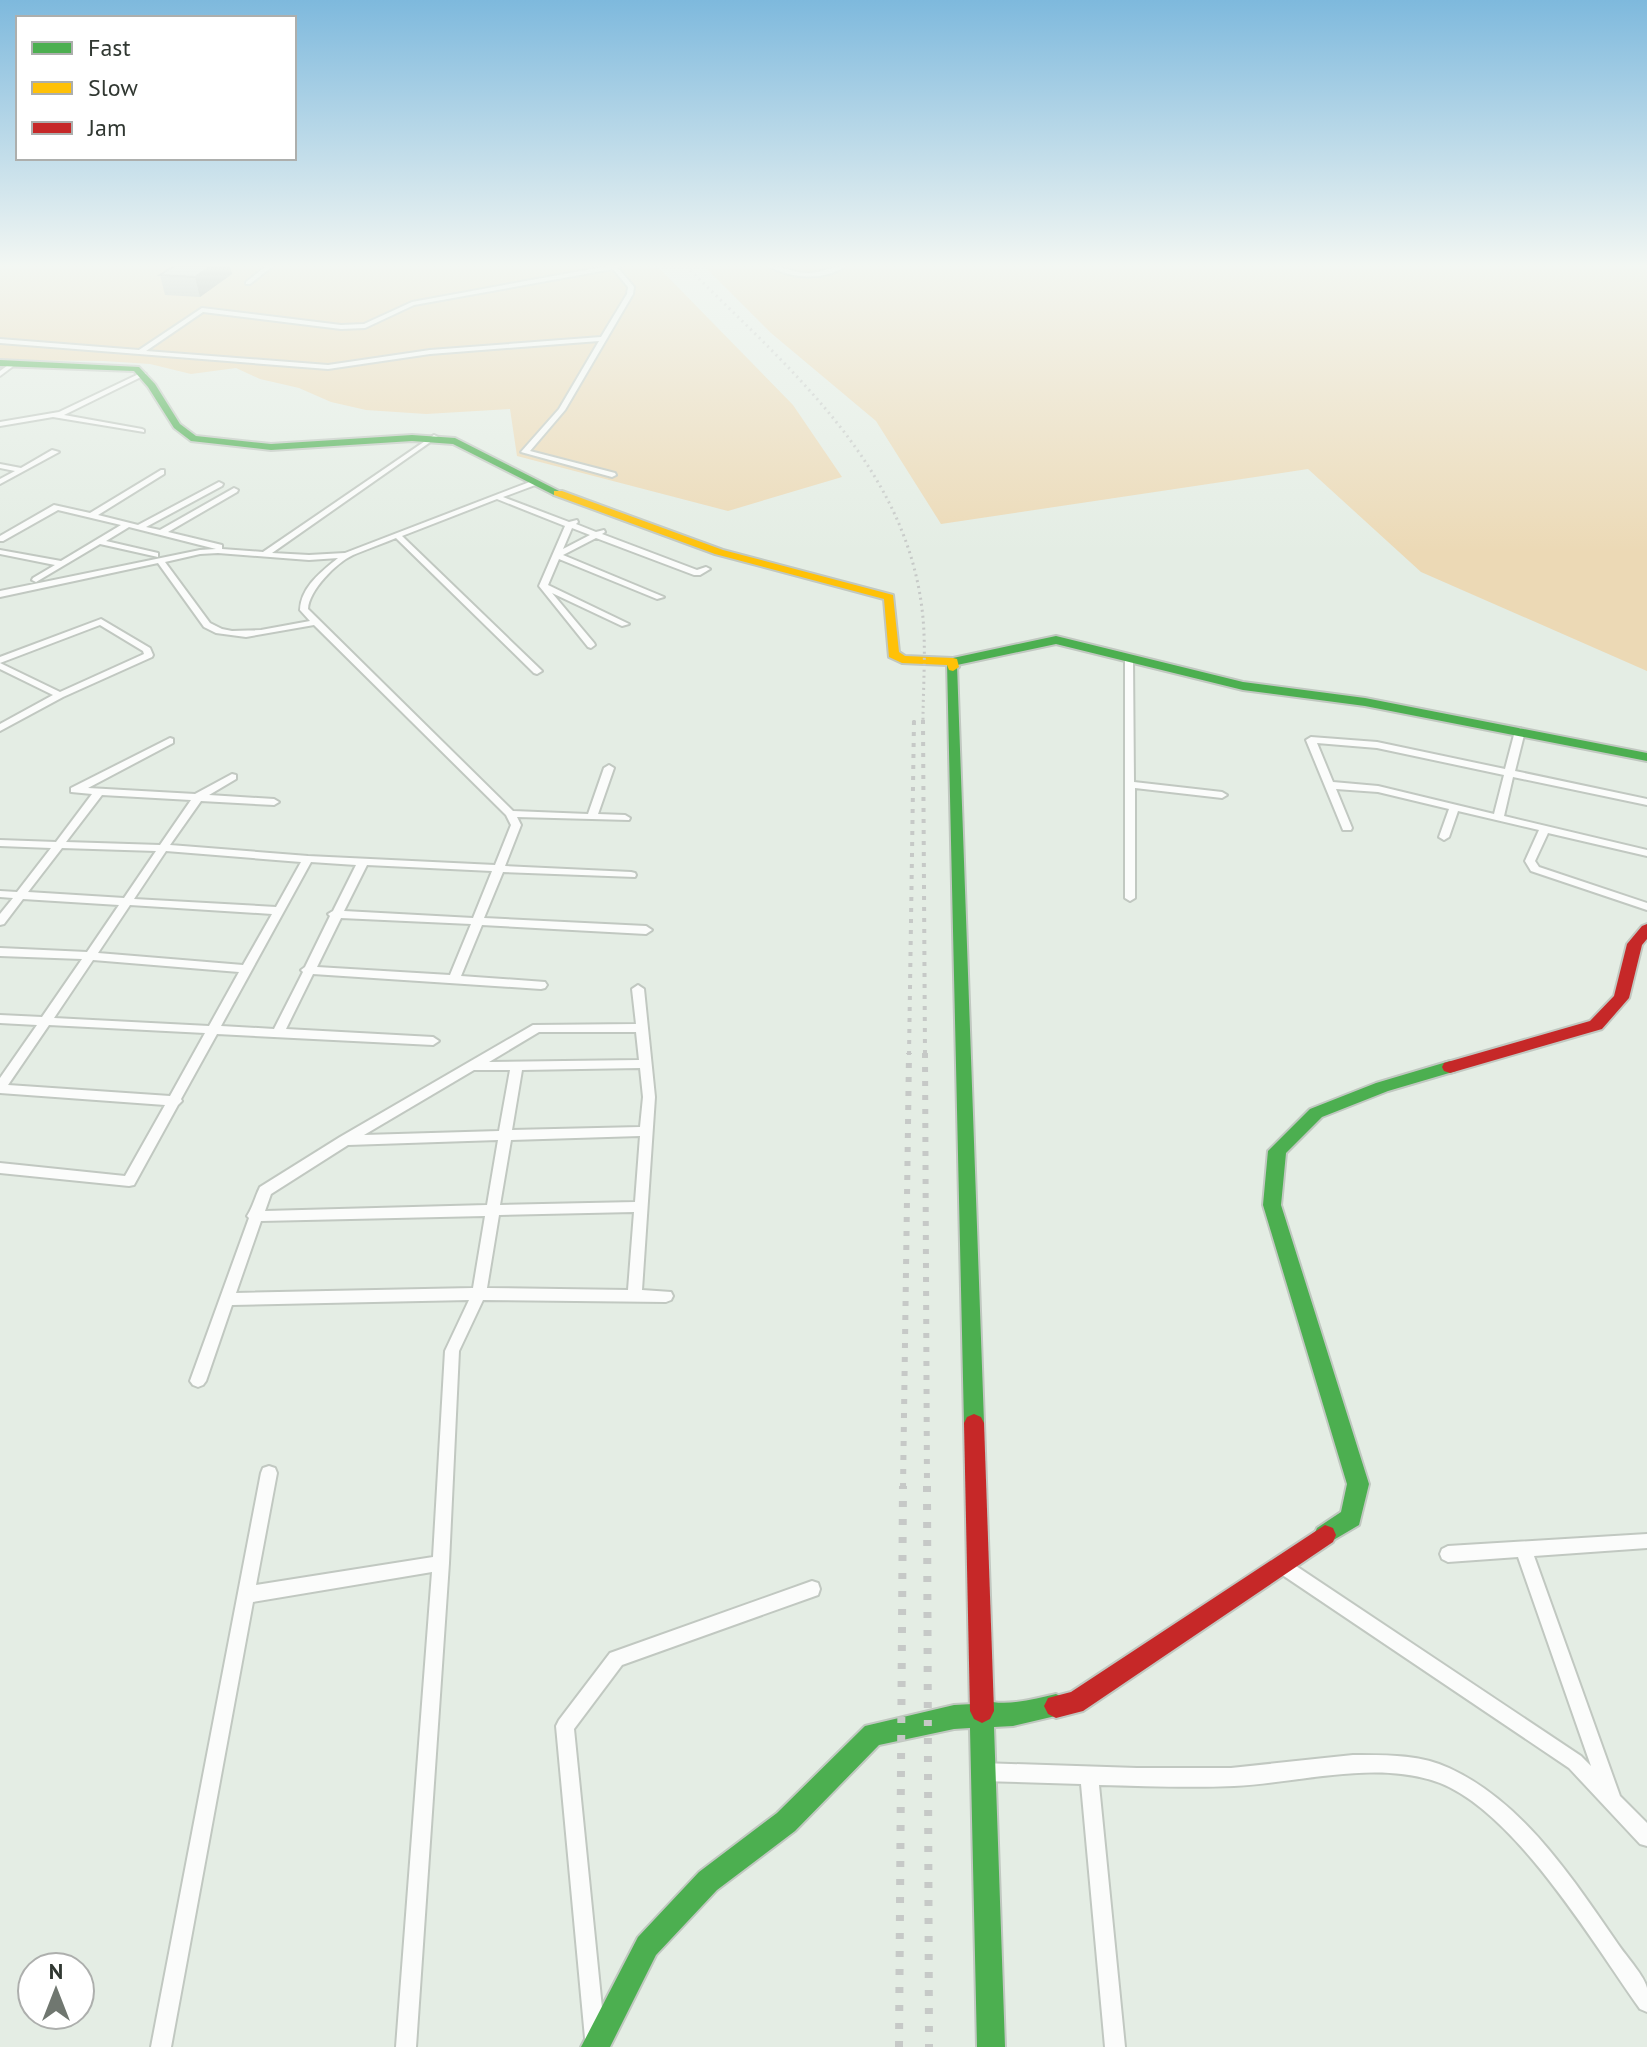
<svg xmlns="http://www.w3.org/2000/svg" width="1647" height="2047" font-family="'PT Sans',sans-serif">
	<rect width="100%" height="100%" fill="#e4ede4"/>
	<g fill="#ecd9b5">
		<path d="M0,266H646L661,270L793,405L842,477L728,511L517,456L510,409L426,414L366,410L331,402L299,388L260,379L236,368L191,374L150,364L104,361L0,360Z"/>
		<path d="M704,266H1647V671L1421,572L1308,469L941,524L876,421L771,333Z"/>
	</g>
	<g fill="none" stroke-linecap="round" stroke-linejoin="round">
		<g stroke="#c1c8c1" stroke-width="4">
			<g id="street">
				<path d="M266,266H273L250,284H246V282Z"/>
				<path d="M608,266H621L618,268L634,287L633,294L565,410L530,451L615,473L616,475L612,477L521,452L559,409L599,341L430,354L328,369L0,343V339L139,350L202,308L341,325L364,324L412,302ZM613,269L628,287L627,294L601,337L430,350L328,365L146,351L203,312L341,329L365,328L414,305Z"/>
				<path d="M769,266C782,266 794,273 808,273C821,273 833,266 846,266C824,281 791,279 769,266Z"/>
				<path d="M11,363L16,364L0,376V371Z"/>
				<path d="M143,372L146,374L145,375L64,415L142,429L144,430V432L53,417L0,426V422L59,412Z"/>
				<path d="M434,435L438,437L436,438L272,553L309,555L345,553L535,480L539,482L538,484L503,497L569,522L577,520L578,522L576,524L596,532L604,530L605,532L602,534L697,570L706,567L710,569L700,575H694L596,538L563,555L664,597L657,599L559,559L548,585L629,624L622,626L552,593L594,643L595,645L591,648L588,647L539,586L565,526L497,499L402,536L540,669L542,671L537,674L534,673L396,538C382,544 367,549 353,555C336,563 309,590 308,609L513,811L588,814L604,768L609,765L614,768L598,814L625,815L630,818L629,820L517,817L521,825L505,866L631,872L635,873L636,875L635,877L503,872L484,918L646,926L652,930L646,934L482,925L461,976L545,982L547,985L545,988L541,989L313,974L286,1029L433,1037L439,1041L433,1045L217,1034L181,1099L182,1101L178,1105L134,1185L129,1186L0,1173V1163L125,1176L165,1105L0,1093V1078L37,1025L0,1023V1015L42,1017L82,959L0,956V948L87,952L119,905L23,899L4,924L0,925V914L13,898L0,897V891L17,892L51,848L0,846V840L56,842L92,794L71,792V788L170,738L173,739V743L88,788L195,794L232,774L236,775V779L209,795L274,799L279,802L274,805L201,801L170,845L308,856L495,865L511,825L506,815L314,625L246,637L216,633L204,627L158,563L0,597V591L200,550L216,549L129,527L106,541L158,553V557L100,544L36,582L32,580L33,578L55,565L0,554V550L61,561L121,525L58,510L3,541H0V536L54,505L90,513L161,470H164V474L98,515L138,525L219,482L223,484L222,486L146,527L160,530L234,488L238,490L237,492L168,532L222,545V549L263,552ZM572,528L590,535L563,549ZM218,553L309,560L338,558C321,572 301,587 300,610L310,621L261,630L232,631L222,629L210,623L165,562L200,554ZM102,795L191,800L160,845L66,842ZM62,848L156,851L124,898L28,892ZM166,851L301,862L276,907L134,899ZM311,862L356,865L333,911L328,914L330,916L305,967L301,970L303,972L274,1029L221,1026ZM367,865L492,871L473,918L344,911ZM130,905L272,914L243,965L98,953ZM341,918L471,924L450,975L317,967ZM93,960L239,972L209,1026L54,1018ZM49,1025L205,1033L170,1096L8,1085Z"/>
				<path d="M52,450L59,452L0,484V479L15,471L0,468V464L21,468Z"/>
				<path d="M101,619L150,648L153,655L152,657L63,697L0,731V724L53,695L0,669V663L60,692L144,654L143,651L100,625L0,663V657Z"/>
				<path d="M1129,655L1133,658L1134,782L1222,792L1227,795L1222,798L1135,788V898L1130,901L1125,898V658Z"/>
				<path d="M1520,728L1525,731L1515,771L1647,799V805L1513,777L1504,816L1647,850V856L1548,833L1535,861L1539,867L1647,903V910L1531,871L1525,861L1539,830L1458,811L1449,837L1444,840L1439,837L1449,809L1378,792L1336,789L1352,828L1351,830H1343L1306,740L1311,737L1377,742L1505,769L1515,731ZM1317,743L1377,748L1504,775L1494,814L1378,786L1333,782Z"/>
				<path d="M638,985L644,989L655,1097L642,1290L671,1292L673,1296L671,1300L666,1302L483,1300L459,1351L449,1563L416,2047H396L432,1572L253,1602L171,2047H151L261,1473L263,1468L269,1466L275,1468L277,1473L256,1585L433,1557L445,1351L469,1300L232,1305L206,1381L203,1385L198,1387L193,1385L190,1381L249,1218L247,1216C253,1207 255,1197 260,1187L340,1137L533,1025L636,1024L632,989ZM539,1032H636L639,1060L489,1062ZM640,1068L643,1097L640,1127L512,1130L522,1070ZM474,1070H510L499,1131L364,1135ZM640,1136L635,1202L500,1205L511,1140ZM498,1140L487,1205L265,1211L271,1194L348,1145ZM634,1212L628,1290L487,1288L499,1215ZM485,1216L473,1288L236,1293L261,1221Z"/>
				<path d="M1647,1534V1548L1534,1556L1620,1796L1647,1823V1846L1640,1844L1569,1768L1275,1570L1273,1565L1275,1560L1281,1557L1287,1560L1581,1756L1591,1766L1518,1557L1448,1562L1442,1559L1440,1554L1442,1549L1448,1546Z"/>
				<path d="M812,1581L818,1583L820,1589L818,1595L622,1665L574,1729L605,2038L602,2045L598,2047L588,2045L585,2038L556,1726L559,1720L610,1653Z"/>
				<path d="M1353,1755C1385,1755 1419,1754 1449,1768C1525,1803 1574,1881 1620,1947C1627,1957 1645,1977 1647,1988C1647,1995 1647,2004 1647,2012L1640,2009C1593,1943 1516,1813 1440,1783C1378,1759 1298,1783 1234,1786C1189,1788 1144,1786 1099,1785L1125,2047H1105L1081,1784L981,1781L975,1778L972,1772L975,1766L981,1763L1137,1768H1231Z"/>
			</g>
		</g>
		<g stroke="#c1c8c1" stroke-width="4">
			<g id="fast">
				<path d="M0,360L139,367L155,384L180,424L196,436L271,444L412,435L455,438L563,493L554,495L453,444L412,441L271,450L191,441L174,428L148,387L134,371L0,366Z"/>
				<path d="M1056,636L1243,682L1365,698L1647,753V761L1365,706L1243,690L1056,644L957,665L984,1423L981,1429L974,1432L967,1429L964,1423L947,662L953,658Z"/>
				<path d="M1450,1061L1456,1063L1458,1067L1456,1071L1388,1091L1322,1117L1286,1153L1281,1205L1369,1484L1359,1525L1325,1545L1317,1542L1314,1535L1317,1528L1341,1512L1347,1484L1263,1205L1268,1151L1310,1109L1376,1083Z"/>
				<path d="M1056,1694L1064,1698L1068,1706L1064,1714L1013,1726L994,1727L1005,2047H977L970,1728L954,1729L879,1745L795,1831L717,1890L656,1955L610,2047H581L638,1937L699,1872L777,1813L865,1726L954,1705L973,1704L982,1699C1004,1708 1033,1699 1056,1694Z"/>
			</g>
		</g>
		<g stroke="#c1c8c1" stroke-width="4">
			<path id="slow" d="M554,491H562L723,550L893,595L899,652L905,656L953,658L957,659L959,667L953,671L949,670L947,665L902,663L889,657L884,599L715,554L554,495Z"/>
		</g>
		<g stroke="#c1c8c1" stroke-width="4">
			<g id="jam">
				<path d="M1647,924V939L1642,945L1629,998L1602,1029L1450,1073L1444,1071L1442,1067L1444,1063L1590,1021L1614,996L1627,944L1642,926Z"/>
				<path d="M974,1414L981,1417L984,1423L994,1711L990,1719L982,1723L974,1719L970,1711L964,1423L967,1417Z"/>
				<path d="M1325,1525L1333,1528L1336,1535L1333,1542L1083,1711L1056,1718L1048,1714L1044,1706L1048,1698L1071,1692Z"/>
			</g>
		</g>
		<use href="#street" fill="#fbfcfb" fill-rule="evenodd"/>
		<use href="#fast" fill="#4caf50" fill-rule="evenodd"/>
		<use href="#slow" fill="#ffc107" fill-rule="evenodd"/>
		<use href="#jam" fill="#c62828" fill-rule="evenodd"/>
		<g stroke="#c6c9c7" stroke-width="3" stroke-dasharray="2 4" stroke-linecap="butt">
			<path d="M686,266C786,366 909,466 923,618C926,652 923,688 923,722"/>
			<path d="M914,722V716"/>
		</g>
		<g stroke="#c6c9c7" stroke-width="4" stroke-dasharray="4 7" stroke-linecap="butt">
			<path d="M923,720L925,1055"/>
			<path d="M909,1055L914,720"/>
		</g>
		<g stroke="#c6c9c7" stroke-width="6" stroke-dasharray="5 9" stroke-linecap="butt">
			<path d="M925,1053L927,1488"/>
			<path d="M903,1488L909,1053"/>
		</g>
		<g stroke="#c6c9c7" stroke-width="8" stroke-dasharray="6 12" stroke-linecap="butt">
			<path d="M927,1486L929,2047"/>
			<path d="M899,2047L903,1486"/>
		</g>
	</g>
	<path fill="#b2b6af" d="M174,266H230L232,274L200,297L165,295L160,275Z"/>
	<path fill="#91948f" d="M211,266H230L232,274L200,297L195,277Z"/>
	<path fill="#cfd4cc" stroke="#91948f" stroke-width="2" d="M174,266H211L195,277L160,275Z"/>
	<linearGradient id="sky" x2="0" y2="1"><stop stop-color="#7eb9dd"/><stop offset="0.48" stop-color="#f3f7f3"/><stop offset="1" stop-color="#f3f7f3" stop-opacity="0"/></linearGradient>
	<rect width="1647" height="553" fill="url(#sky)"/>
	<rect x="16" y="16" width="280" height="144" fill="#ffffff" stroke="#adafad" stroke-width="2"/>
	<rect x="32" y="42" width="40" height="12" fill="#4caf50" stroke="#adafad" stroke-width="2"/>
	<text x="88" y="56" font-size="24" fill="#313832">Fast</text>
	<rect x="32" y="82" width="40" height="12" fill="#ffc107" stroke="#adafad" stroke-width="2"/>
	<text x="88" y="96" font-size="24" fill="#313832">Slow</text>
	<rect x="32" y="122" width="40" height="12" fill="#c62828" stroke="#adafad" stroke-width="2"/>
	<text x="88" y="136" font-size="24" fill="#313832">Jam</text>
	<g transform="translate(56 1991)"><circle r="38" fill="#ffffff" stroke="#adafad" stroke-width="2"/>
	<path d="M0-6L14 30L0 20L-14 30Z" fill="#707770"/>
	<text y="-12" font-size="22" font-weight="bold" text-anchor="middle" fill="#313832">N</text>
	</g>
</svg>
